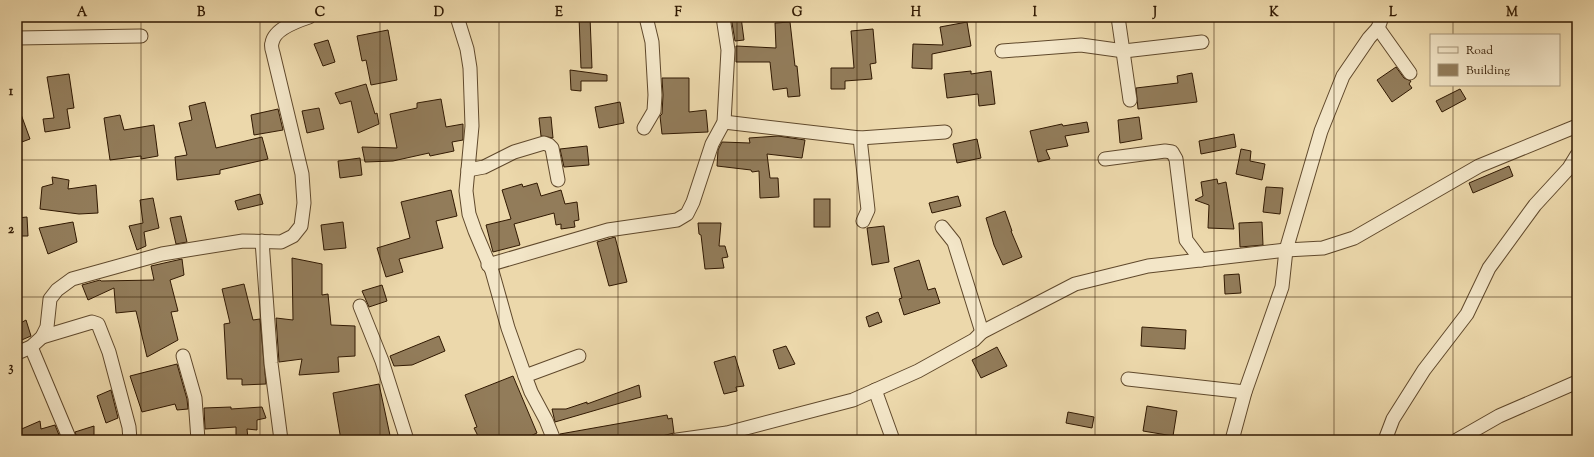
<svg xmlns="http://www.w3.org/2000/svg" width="1594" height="457" font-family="'Sorts Mill Goudy',serif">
	<rect width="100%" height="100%" fill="#ecd8ab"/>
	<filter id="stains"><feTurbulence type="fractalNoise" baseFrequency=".005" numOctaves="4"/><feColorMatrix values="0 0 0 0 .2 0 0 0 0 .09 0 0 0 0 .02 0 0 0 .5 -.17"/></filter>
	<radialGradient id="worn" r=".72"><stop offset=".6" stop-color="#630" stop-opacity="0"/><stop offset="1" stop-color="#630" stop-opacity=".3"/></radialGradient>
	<g fill="#927c5a" stroke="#311902">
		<path d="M579,17H590L592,68H581Z"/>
		<path d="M731,17H741L744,40L735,41Z"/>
		<path d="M790,22L795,66H797L800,96L788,97L787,88L773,90L770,62H736V46L776,48L775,23Z"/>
		<path d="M967,22L971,46L932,54V69L912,68L913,44L943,45L940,27Z"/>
		<path d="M873,29L876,63L870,64L872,79L845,81V89H831V68H854L851,31Z"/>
		<path d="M388,30L397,80L371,85L366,60L362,61L357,36Z"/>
		<path d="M328,40L335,62L323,66L314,44Z"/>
		<path d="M1396,67L1404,78L1411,81L1409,84L1412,88L1392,102L1377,80Z"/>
		<path d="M570,70L607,75V81H581V91L571,90Z"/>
		<path d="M971,71V74L991,71L995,104L979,106L978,94L947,98L944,74Z"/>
		<path d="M1192,73L1197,102L1138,109L1136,88L1178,83L1177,76Z"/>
		<path d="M69,74L74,108L67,109L70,128L45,132L43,119L54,118L47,77Z"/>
		<path d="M662,78H689V112L706,110L708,132L662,134L660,116L662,114L663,95Z"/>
		<path d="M366,84L375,114L377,113L379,124L358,133L351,101L340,104L335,93Z"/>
		<path d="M1460,89L1466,99L1442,112L1436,101Z"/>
		<path d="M441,99L446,127L463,124V140L452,142L454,151L430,156L429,153L393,161L365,162L362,147L397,148L390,114L417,108V103Z"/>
		<path d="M205,102L216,148L262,137L268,159L220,170V174L177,180L175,157L187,155L179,123L192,120L189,106Z"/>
		<path d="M620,102L624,123L599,128L595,107Z"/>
		<path d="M17,106H18L30,139L19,143L17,137Z"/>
		<path d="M319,108L324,129L307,133L302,111Z"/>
		<path d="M278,109L283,130L254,135L251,115Z"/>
		<path d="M120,115L124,130L154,125L158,156L141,159V156L110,160L104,118Z"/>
		<path d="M551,117L553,138L541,136L539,118Z"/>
		<path d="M1139,117L1142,139L1120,143L1118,120Z"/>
		<path d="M1087,122L1089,132L1065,136L1068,146L1046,150L1050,159L1038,162L1030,131L1062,124L1063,126Z"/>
		<path d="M1234,134L1236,147L1201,154L1199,141Z"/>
		<path d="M778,136L805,140L802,158L767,154L770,178H778L779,197L760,198L759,171L752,172L751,170L717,166L718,150L722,142L750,143L749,138Z"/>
		<path d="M977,139L981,158L957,163L953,144Z"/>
		<path d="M587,146L589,165L564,167L560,149Z"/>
		<path d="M1241,149L1251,151L1250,161L1265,164L1262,180L1236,174Z"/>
		<path d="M360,158L362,175L340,178L338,161Z"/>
		<path d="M1509,166L1513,176L1473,193L1469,183Z"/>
		<path d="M52,177L69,180L68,189L96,185L98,213L79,214L40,209L42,187L53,184Z"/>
		<path d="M1217,179L1218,184L1226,182L1234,229L1208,228L1209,205L1195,200L1203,196L1201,182Z"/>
		<path d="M537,183L541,196L561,190L565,204L577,202L579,220L574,221L575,227L561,229V224L556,225L554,213L514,224L520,245L493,252L486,225L511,219L502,190L522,184L523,187Z"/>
		<path d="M1266,187L1283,188L1280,214L1263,212Z"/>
		<path d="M451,190L457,216L436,221L443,248L399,259L403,272L386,277L377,248L410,238L401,202Z"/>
		<path d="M260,194L263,204L238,210L235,201Z"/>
		<path d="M958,196L961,206L932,213L929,203Z"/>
		<path d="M153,198L159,228L144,232L146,246L137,250L129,226L143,223L140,200Z"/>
		<rect x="814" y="199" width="16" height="28"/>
		<path d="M1005,211L1012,231H1011L1022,257L1003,265L994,245L986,218Z"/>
		<path d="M181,216L187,242L176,244L170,218Z"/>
		<path d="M27,217L28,236H17V218Z"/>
		<path d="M73,222L77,242L48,254L39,228Z"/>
		<path d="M343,222L346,248L324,250L321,225Z"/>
		<path d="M1262,222L1263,245L1240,247L1239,223Z"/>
		<path d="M698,223H721L719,246H725L728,257L722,258L724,268L705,269L701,235L699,234Z"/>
		<path d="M884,226L889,262L872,265L867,228Z"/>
		<path d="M615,237L627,282L609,286L597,242Z"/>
		<path d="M292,258L322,264V295L328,294L331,325L355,326V356L338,357L339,372L299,375L302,359L279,362L276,318L293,320Z"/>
		<path d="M182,259L184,275L170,280L178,311L171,312L178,340L147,357L136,311L116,313L114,288L88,300L82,285L100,280L101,281L154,280L151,266Z"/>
		<path d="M919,260L928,290L935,288L940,303L904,315L899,299L902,298L894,268Z"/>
		<path d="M1239,274L1241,293L1225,294L1224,275Z"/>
		<path d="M244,284L253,320L260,319L266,384L242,385V379H227L224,324L230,323L222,289Z"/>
		<path d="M382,285L387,301L369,307L362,291Z"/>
		<path d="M878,312L882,322L869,327L866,317Z"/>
		<path d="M26,320L31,336L17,342V325Z"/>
		<path d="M1142,327L1186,330L1185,349L1141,346Z"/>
		<path d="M439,336L445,351L412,365L394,366L390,356Z"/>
		<path d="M786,346L795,364L779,369L773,350Z"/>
		<path d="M997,347L1007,366L981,378L972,360Z"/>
		<path d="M735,356L744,386L736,387L737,391L724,394L714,362Z"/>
		<path d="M177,364L187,399L188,409L177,410L175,404L142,412L130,376Z"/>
		<path d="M513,376L537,433L522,440H480L474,428L477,427L465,395Z"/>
		<path d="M379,384L391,440H341L333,393Z"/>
		<path d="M639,385L641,397L555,422L552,409H566L587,402V404Z"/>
		<path d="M111,390L118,418L106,423L97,396Z"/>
		<path d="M1147,406L1177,411L1173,436L1143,431Z"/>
		<path d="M231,407V409L262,407L266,418L257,420V430L247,429L248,439H236V427L205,429L204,408Z"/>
		<path d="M1068,412L1094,417L1092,428L1066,423Z"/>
		<path d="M667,415L668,419L672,418L674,433L646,440H562L560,434Z"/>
		<path d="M40,421L41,429L55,425L61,440H17V436H18L17,431Z"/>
		<path d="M94,426V440H78L75,432Z"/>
	</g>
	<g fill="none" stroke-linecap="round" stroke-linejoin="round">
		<g stroke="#60492c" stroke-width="15">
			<g id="minor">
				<path d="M457,17L467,49L470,68L472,126L466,191L469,214L475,231L492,271L508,328L525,376L531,392L546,420L554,440"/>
				<path d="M1118,17L1130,100"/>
				<path d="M1378,28L1410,73"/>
				<path d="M17,38L141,36"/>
				<path d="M1002,51L1081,45L1124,51L1202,42"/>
				<path d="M724,122L860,138L945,132"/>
				<path d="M644,128L654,111L655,95L652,42L646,17"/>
				<path d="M860,138L868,210L863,221"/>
				<path d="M1105,159L1165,151L1172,152L1176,159L1186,240L1201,260"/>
				<path d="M468,170L484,167L514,152L544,143L549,145L552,148L558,180"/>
				<path d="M942,227L954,242L982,332"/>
				<path d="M262,241L271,363L281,440"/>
				<path d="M488,265L608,230L677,220L687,214L693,202L712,144L724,122L728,50L723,17"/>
				<path d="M360,306L382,361L407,440"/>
				<path d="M42,337L92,322L98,324L109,352L129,427L130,440"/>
				<path d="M31,347L70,440"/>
				<path d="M17,353L31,347L42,337L47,327L50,299L57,290L72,279L162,254L243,241L281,242L293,236L301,226L304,203L302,174L273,53C272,50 271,45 272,43C274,29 297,21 309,17"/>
				<path d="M183,356L195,398L198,440"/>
				<path d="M525,376L579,356"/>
				<path d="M1128,379L1245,392"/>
				<path d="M875,390L893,440"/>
				<path d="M677,440L727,433L853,400L918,371L974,340L982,332L1075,284L1148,266L1286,250L1323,248L1354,238L1479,166L1577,126"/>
				<path d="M1232,440L1245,392L1282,287L1286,250L1321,131L1343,76L1369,38L1378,28L1382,17"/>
				<path d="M1385,440L1393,419L1424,370L1467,314L1489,268L1535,205L1569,168L1577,155"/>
				<path d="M1457,440L1499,416L1577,382"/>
			</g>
		</g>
		<use href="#minor" stroke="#f3e6c8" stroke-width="13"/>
	</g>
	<path fill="none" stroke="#311902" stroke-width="1" stroke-opacity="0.55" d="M141,17V440M260,17V440M380,17V440M499,17V440M618,17V440M737,17V440M857,17V440M976,17V440M1095,17V440M1214,17V440M1334,17V440M1453,17V35M1453,85V440M17,160H1577M17,297H1577"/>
	<rect width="1594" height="457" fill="none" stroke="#ecd8ab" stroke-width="44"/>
	<rect x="1430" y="34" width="130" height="52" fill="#f3e6c8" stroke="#a59479"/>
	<rect x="1438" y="47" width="20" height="6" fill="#f3e6c8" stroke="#a59479"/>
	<text x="1466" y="54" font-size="12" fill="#311902">Road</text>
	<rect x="1438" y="64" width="20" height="12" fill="#927c5a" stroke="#a59479"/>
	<text x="1466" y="74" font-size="12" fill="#311902">Building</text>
	<rect x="22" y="22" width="1550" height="413" fill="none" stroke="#311902" stroke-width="1.5"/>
	<g font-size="13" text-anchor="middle" font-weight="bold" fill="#311902">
		<text x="82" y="16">A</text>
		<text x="201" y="16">B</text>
		<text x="320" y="16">C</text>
		<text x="439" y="16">D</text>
		<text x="559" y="16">E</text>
		<text x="678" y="16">F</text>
		<text x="797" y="16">G</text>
		<text x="916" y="16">H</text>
		<text x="1035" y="16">I</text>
		<text x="1155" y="16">J</text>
		<text x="1274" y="16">K</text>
		<text x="1393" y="16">L</text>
		<text x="1512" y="16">M</text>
		<text x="11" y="95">1</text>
		<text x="11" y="233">2</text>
		<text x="11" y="371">3</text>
	</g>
	<rect width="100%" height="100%" filter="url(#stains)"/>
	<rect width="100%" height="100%" fill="url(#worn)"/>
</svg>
